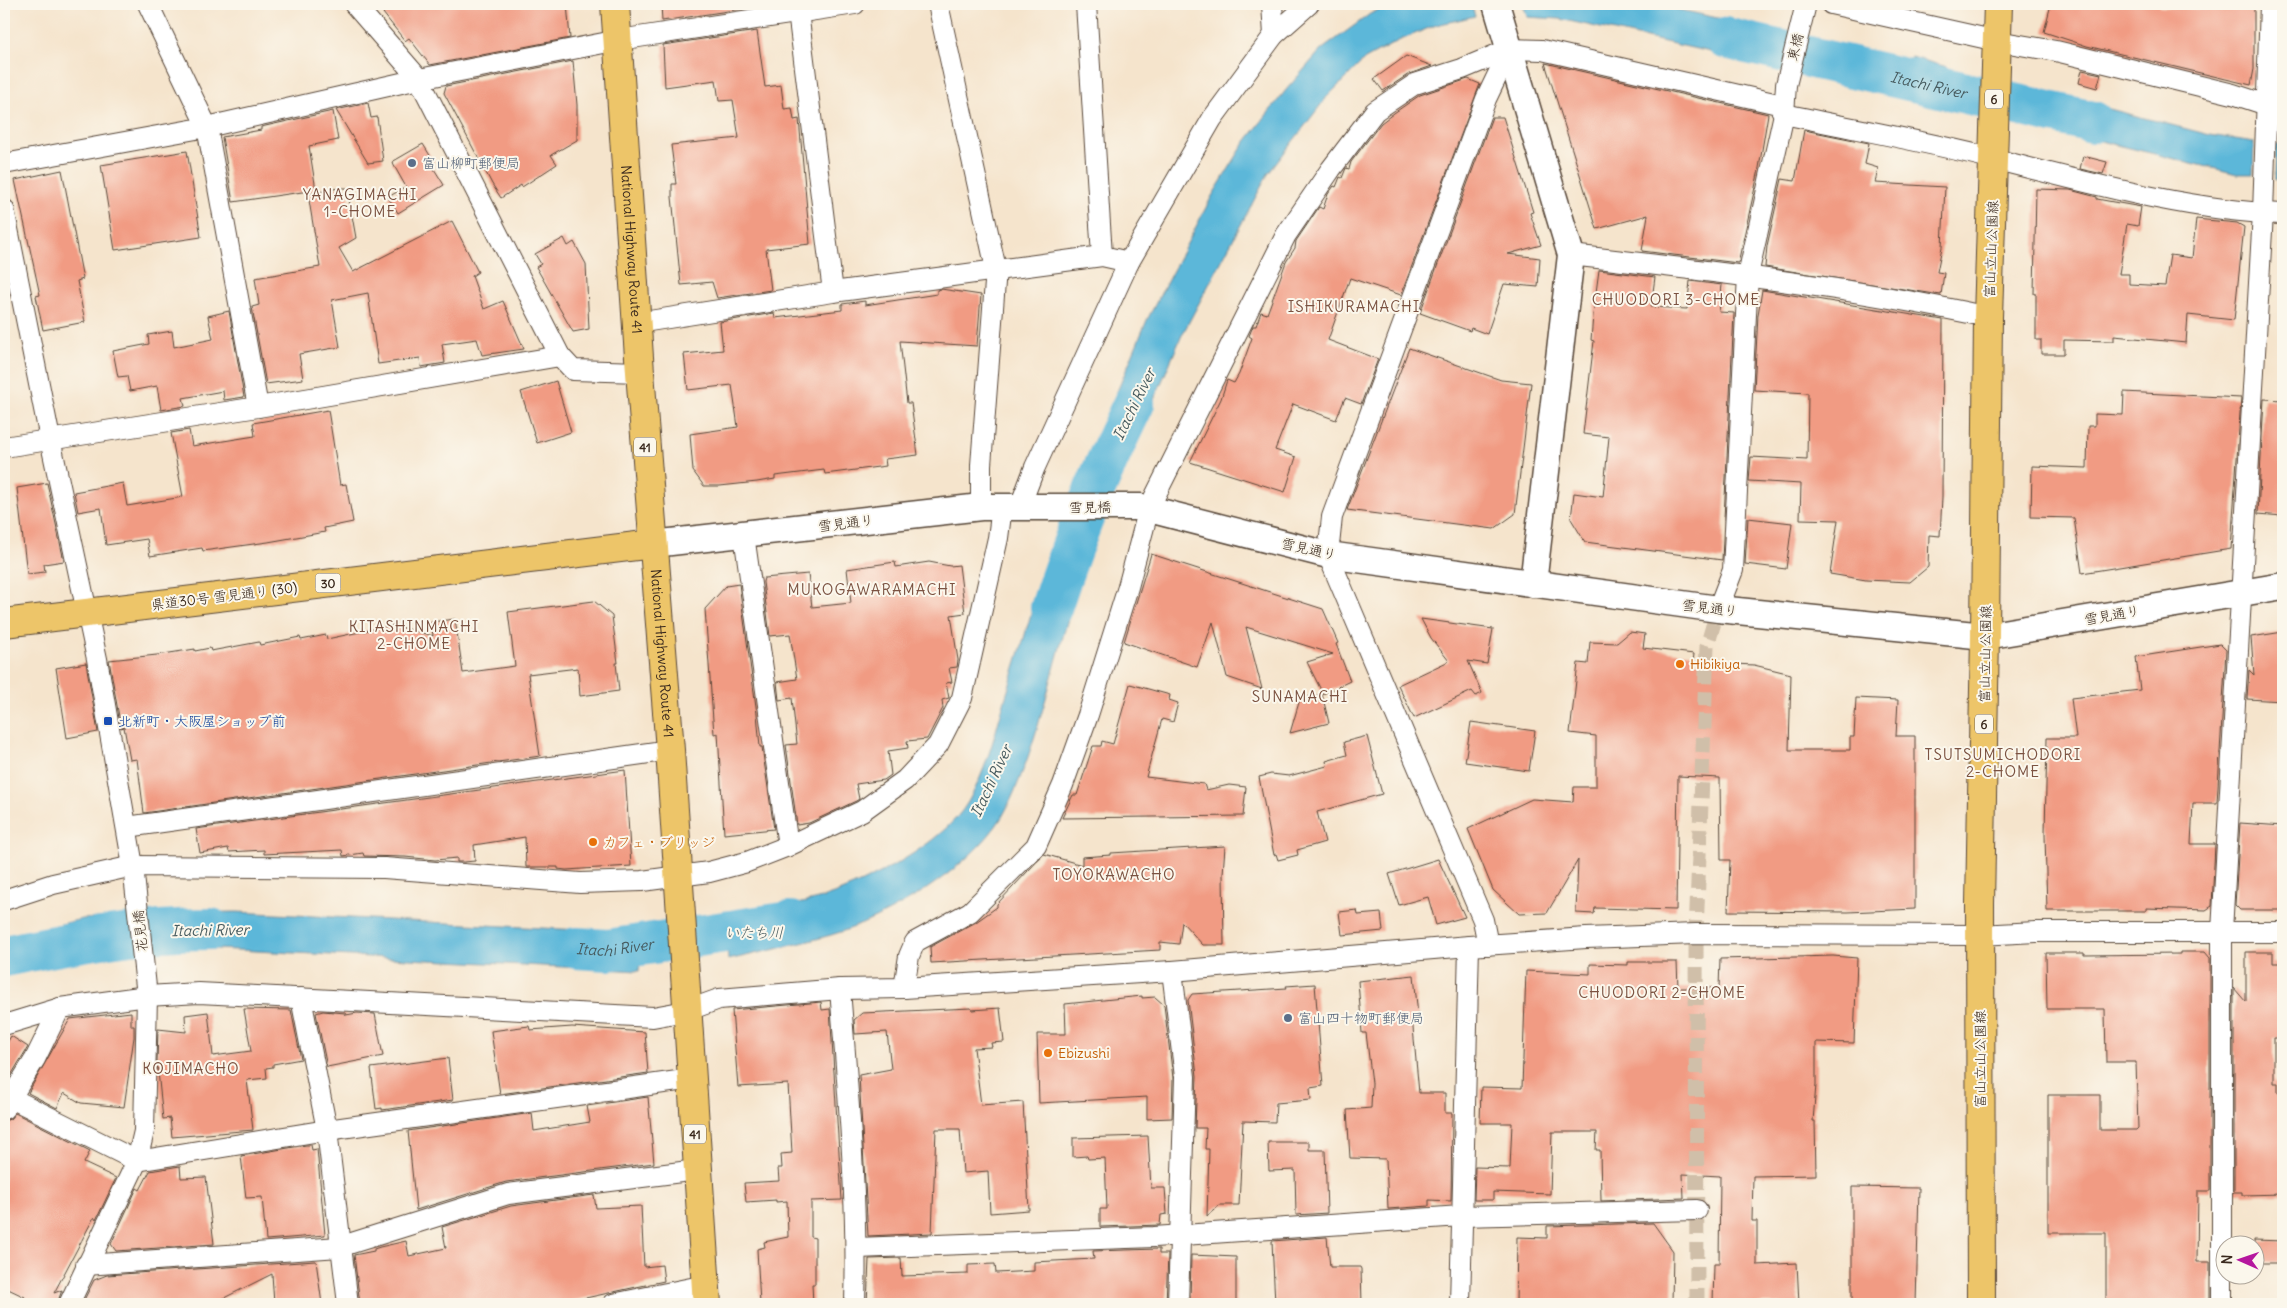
<svg xmlns="http://www.w3.org/2000/svg" width="2287" height="1308" font-family="Delius,'Klee One',sans-serif">
	<rect width="100%" height="100%" fill="#fbf7ec"/>
	<filter id="ink" filterUnits="userSpaceOnUse"><feTurbulence type="fractalNoise" baseFrequency=".02" numOctaves="2"/><feDisplacementMap in="SourceGraphic" scale="10" xChannelSelector="R" yChannelSelector="G"/><feConvolveMatrix kernelMatrix="1 2 1 2 8 2 1 2 1" color-interpolation-filters="sRGB"/></filter>
	<filter id="wash" filterUnits="userSpaceOnUse"><feTurbulence type="fractalNoise" baseFrequency=".0096" numOctaves="4" result="noise"/><feDisplacementMap in="SourceGraphic" scale="20" xChannelSelector="R" yChannelSelector="G"/><feGaussianBlur stdDeviation="1.12" result="paint"/><feColorMatrix in="noise" values="0 0 0 0 0 0 0 0 0 0 0 0 0 0 0 0 0 1.4 0 .05"/><feComposite in="paint" operator="in"/></filter>
	<g filter="url(#wash)">
		<rect width="100%" height="100%" fill="#f5e4cc"/>
		<g fill="#5cb7d9" stroke="#4c707c">
			<path d="M1391,4H1471L1475,16L1436,25L1398,41L1365,59L1326,98L1268,174L1182,335L1130,455L1091,454L1147,320L1212,196L1244,144L1286,90L1321,50L1370,14Z"/>
			<path d="M1523,4H1652L1788,33L1779,67L1560,19L1527,17Z"/>
			<path d="M1809,38L1908,62L1912,57L1947,67L1946,109L1801,71Z"/>
			<path d="M2036,90L2210,135L2254,142L2253,174H2237L2035,125Z"/>
			<path d="M2276,145H2283V179L2275,180Z"/>
			<path d="M1051,552H1091C1065,616 1052,685 1030,751C1024,769 1012,800 1002,817C971,868 888,919 831,935C797,945 762,952 728,960L727,942L732,941V930H725L724,913C757,910 793,907 825,897C869,882 944,843 968,802C985,773 994,738 1003,706C1017,662 1030,619 1042,575Z"/>
			<path d="M237,912L638,933L637,942L633,946L632,952L640,954L639,971L198,948L155,952L152,913Z"/>
			<path d="M124,917L128,952L67,959L4,976V938L82,919Z"/>
		</g>
		<g fill="none" stroke-linecap="round" stroke-linejoin="round">
			<g stroke="#5cb7d9" stroke-width="42">
				<path id="s1" d="M1725,38L2093,122"/>
				<path d="M1051,608C1073,538 1102,469 1134,403"/>
				<path id="s2" d="M576,948L608,950L790,922"/>
				<path d="M4,956C72,942 140,929 211,929"/>
			</g>
		</g>
		<g id="blocks">
			<g fill="#f19b83">
				<path d="M395,4H567L570,38L430,65L409,38L405,41L383,13Z"/>
				<path d="M661,4H754V7L662,21Z"/>
				<path d="M2051,4H2160V7L2199,9V4H2254V69L2251,85L2087,46L2044,32Z"/>
				<path d="M757,31L765,87L781,85L784,109L792,108L794,120L799,119L810,244L766,249L771,290L717,298L712,282L681,285L672,197V184H676L671,145L739,138L733,100L719,101L716,80L665,87L663,45Z"/>
				<path d="M1406,56L1432,66L1409,74L1383,91L1374,79Z"/>
				<path d="M573,61L577,105V140L551,155L557,164L522,187L521,185L501,198L492,184L444,93L446,86Z"/>
				<path d="M1545,63L1768,114L1758,174L1738,263L1642,251L1648,215L1597,229Z"/>
				<path d="M2082,70L2101,74L2097,88L2079,83Z"/>
				<path d="M1468,79L1480,84L1401,295L1350,278L1328,340L1378,359L1361,404L1345,398L1336,420L1293,404L1275,450L1296,457L1285,492L1190,462L1221,399L1227,380L1234,383L1239,374L1252,338L1249,336L1253,326H1256L1261,312L1267,314L1286,262L1295,248L1296,241L1319,207L1323,209L1328,194L1334,186L1336,187L1340,177L1342,178L1346,168L1349,169L1351,162L1381,123L1394,113L1420,95Z"/>
				<path d="M368,103L371,118L377,117L383,161L368,163L336,110Z"/>
				<path d="M333,111L338,140L309,146L316,190L233,202L222,137L261,130V127Z"/>
				<path d="M1492,117H1503L1533,212L1530,213L1541,245L1508,254L1540,258L1538,287L1504,284L1487,334L1471,328L1470,331L1420,313Z"/>
				<path d="M1804,130L1869,143L1865,164L1878,168L1875,183L1945,187L1942,247L1937,272L1944,273L1941,295L1765,267L1767,246L1782,179L1795,181Z"/>
				<path d="M423,144L434,162L431,164L444,185L398,213L388,197L406,187L392,162Z"/>
				<path d="M187,151L201,237L115,250L101,165Z"/>
				<path d="M2083,156L2107,162L2103,174L2080,169Z"/>
				<path d="M62,170L83,279L77,281L85,322L43,330L36,296L40,295L15,180Z"/>
				<path d="M339,188H347L356,238L339,248L353,272L452,221L478,272L472,276L484,309L503,301L524,349L482,355L477,339L442,344L445,363L421,367L420,358L378,364L368,293L332,300L340,347L299,354L303,379L266,384L252,307L259,305L255,278L320,267L308,194Z"/>
				<path d="M2036,189L2070,190L2097,197V199L2141,207L2138,226L2127,224L2119,274H2129V284L2165,286L2170,255L2192,258L2196,219L2237,223L2244,227L2234,320L2188,315L2186,343L2114,336V341L2064,340V354H2041V340H2036V294H2034Z"/>
				<path d="M564,238L568,246L574,242L586,264L589,329L573,332L536,267L541,264L535,254Z"/>
				<path d="M1599,270L1655,277L1651,307L1687,309L1690,281L1722,285L1719,312L1734,313L1722,560L1585,542L1571,519L1574,493L1603,497L1609,437L1583,434L1594,341L1591,340L1593,315Z"/>
				<path d="M941,289L981,295L977,346L900,341L907,403H911L918,455L885,459L886,466L825,474L824,470L775,476V479L757,482L720,486H704L693,471L690,434L738,427L732,385L688,390L684,354L723,350L720,322L774,313L775,318L842,310V304L865,301V305L937,294V290Z"/>
				<path d="M1762,290L1943,320L1942,497L1940,536L1929,535L1928,567L1910,582L1866,580L1830,574L1838,520L1800,519L1801,484L1749,481L1751,457L1807,460L1808,393L1754,390L1758,315Z"/>
				<path d="M229,311L244,397L224,400L223,391L183,398L185,406L161,410L157,386L130,391L127,376L118,377L113,351L149,344L148,335L172,331L174,347L213,339L208,316Z"/>
				<path d="M1409,348L1501,380L1531,383L1515,514L1494,529L1347,510Z"/>
				<path d="M556,381L571,432L537,443L521,392Z"/>
				<path d="M2124,392L2241,398L2231,549L2082,573L2074,518L2031,517L2032,466L2087,468L2088,426H2095V414L2123,415Z"/>
				<path d="M2264,399L2283,400V516L2258,514Z"/>
				<path d="M328,410L340,485L346,484L353,522L324,528L325,532L268,542L203,551L202,548L150,556L147,539L106,545L101,508L78,512L74,492L123,483L127,506L183,497L171,433L189,430L192,446L255,436L253,423Z"/>
				<path d="M47,483L64,561L44,564L45,572L27,574L17,488Z"/>
				<path d="M1748,518L1792,523L1786,569L1745,564Z"/>
				<path d="M1151,554L1323,609L1338,643L1336,644L1350,681L1323,694L1307,662L1333,654L1246,627L1262,689L1227,677L1213,622L1197,667L1124,642Z"/>
				<path d="M895,562L896,567L929,562L950,566L959,565L965,613L951,615L958,660L957,667L949,668L952,682L946,683L949,698L942,700L943,708L927,739L907,741L908,748L888,751L891,775L884,780L856,784L859,799L856,801L809,823L797,825L786,745L797,744L792,698L779,700L777,682L797,679L790,634L770,636L763,582L764,578L808,574L812,607L851,603L847,569Z"/>
				<path d="M739,584L757,714L760,747H762L774,829L724,834L718,733L714,734L705,609L726,586Z"/>
				<path d="M594,601L612,616L618,663H616L619,691L580,696L578,668L528,674L540,756L144,813L137,759L130,760L124,727L121,728L109,660L157,655L195,649V651L210,648L211,651L259,642L260,645L300,637L301,640L326,635L327,639L393,625L433,636L431,622L455,619L463,673L515,666L508,612Z"/>
				<path d="M1421,619L1493,629L1487,664L1468,661L1482,693L1476,696L1472,691L1414,718L1398,685L1449,661L1431,638Z"/>
				<path d="M1630,632L1645,634L1643,648L1694,654L1693,662L1754,665L1791,674L1789,750H1850V737H1854L1856,698L1898,700L1896,736H1915V909L1848,912L1728,911L1730,860H1721L1720,778L1678,776L1676,910L1595,908L1594,914L1576,913L1578,860L1547,913L1519,914L1493,890L1468,829L1532,799L1573,802L1574,787H1596V736L1570,733L1578,663L1588,664L1590,642L1617,643Z"/>
				<path d="M2283,632V701L2247,699L2249,670L2254,675L2251,637Z"/>
				<path d="M2220,644L2226,650L2217,803H2193L2191,844H2215L2212,906L2206,910L2146,908V911H2047L2045,834L2047,738H2076L2071,698L2140,690L2136,657Z"/>
				<path d="M86,663L98,732L67,738L56,668Z"/>
				<path d="M1130,684L1170,695L1169,700L1178,703L1173,722L1162,719L1146,777L1204,784L1206,790L1229,785L1246,787L1243,816L1062,818L1073,795H1077L1093,746H1101L1102,741L1113,744Z"/>
				<path d="M1322,694L1329,723L1290,733L1300,699Z"/>
				<path d="M1471,722L1535,731L1529,771L1465,762Z"/>
				<path d="M1367,736L1382,794L1317,812L1325,842L1297,850L1298,855L1278,860L1276,854L1274,855L1259,777L1271,774L1289,776L1327,766L1326,761L1347,755L1344,742Z"/>
				<path d="M625,770L631,866L566,870L558,869V867H526L525,837L474,845L475,861L464,862H457V858L435,860L405,857L364,856L363,853L343,856L342,850L264,854V850L229,852L228,848L200,853L196,829Z"/>
				<path d="M2240,823L2283,826V910H2240L2235,905Z"/>
				<path d="M1225,846L1223,874L1224,945H1203L1182,922L1179,944L1160,942V950L931,963L930,947L976,922L997,907V904L1044,854L1082,865V857L1111,855V853Z"/>
				<path d="M1438,859L1465,917L1436,925L1428,897L1399,905L1389,874Z"/>
				<path d="M1357,910L1358,915L1381,913L1383,931L1342,935L1339,912Z"/>
				<path d="M2180,952H2205L2210,958V1191H2198L2197,1262H2210V1304H2108V1300H2106V1233H2048V1095H2100V1130H2136L2138,1128L2136,1062H2106L2105,1009H2047L2046,953H2084V955L2180,954Z"/>
				<path d="M2246,952H2273V963H2283V1038H2274V1083H2278V1093H2283V1194L2242,1195V1192H2234V988L2246,1002Z"/>
				<path d="M1833,956L1857,958L1854,1043L1816,1042V1085L1813,1121H1815L1816,1175L1753,1176L1752,1221H1757V1265L1797,1263L1799,1304H1713L1714,1264H1719L1720,1176L1683,1174L1684,1198L1601,1201L1600,1150H1596L1597,1132H1552L1550,1194L1493,1192V1200H1474L1475,1167L1510,1168L1512,1123H1480L1481,1087L1522,1088L1526,971L1590,974V964L1628,965V962H1677L1678,988H1719L1720,959Z"/>
				<path d="M1414,975L1418,1016L1412,1017L1419,1093H1445V1113H1452L1451,1201L1429,1200V1206L1388,1209L1386,1159L1350,1158L1347,1110L1371,1108L1372,1083L1366,1033H1362L1358,981Z"/>
				<path d="M1315,984L1323,1086L1310,1088L1311,1100L1276,1103L1275,1122L1243,1121L1239,1205H1220L1207,1216L1209,1149H1205L1206,1128H1195L1197,1076L1188,1000L1192,994L1287,988L1286,986Z"/>
				<path d="M1142,996V998L1155,997L1164,1005L1173,1078L1172,1118L1147,1119V1097L1039,1103L1037,1034H1066L1065,1004Z"/>
				<path d="M821,1002L822,1010L830,1009L842,1200L811,1201V1237L815,1238V1284H812L813,1304H760L757,1249L765,1247L764,1242L788,1237L787,1201L776,1202V1200L746,1202L744,1183L779,1181L778,1168H782L781,1154L792,1153L788,1084L738,1087L732,1010Z"/>
				<path d="M971,1008L972,1010L1000,1008L1004,1042L991,1043L992,1047L974,1048L981,1105L1023,1102L1029,1210L990,1213L988,1171L963,1173L960,1129H936L932,1233L868,1236L859,1075L891,1069L887,1032L855,1034L854,1020L862,1013Z"/>
				<path d="M244,1009L291,1010L301,1059L273,1064V1067L266,1068L267,1078L247,1080L253,1130L172,1137L170,1118L163,1119L157,1062L158,1029L186,1032L185,1015L208,1012L213,1056L251,1051Z"/>
				<path d="M323,1011L345,1013L346,1015L357,1013L375,1014L383,1056L327,1067L316,1013Z"/>
				<path d="M131,1012V1026H134V1037L124,1107L81,1103L64,1093L57,1108L28,1093L70,1019Z"/>
				<path d="M529,1026L530,1030L572,1027L645,1032L648,1073L500,1094L491,1031Z"/>
				<path d="M11,1036L28,1047L4,1087V1048Z"/>
				<path d="M448,1058L453,1100L382,1110V1108L376,1109L371,1068Z"/>
				<path d="M648,1097L654,1163L506,1182L416,1210L408,1131L532,1113L534,1131L590,1122L587,1106Z"/>
				<path d="M15,1113L90,1151L84,1163L116,1178L96,1220L94,1217L54,1293L62,1290L57,1304H22L25,1297L4,1287V1121L10,1119Z"/>
				<path d="M1148,1136L1151,1188H1165L1167,1214L1161,1215L1160,1225L1100,1227V1209H1107L1105,1158L1088,1159L1087,1156L1073,1157V1138Z"/>
				<path d="M1268,1142H1309V1150H1325L1327,1213L1296,1215L1295,1170L1269,1171Z"/>
				<path d="M306,1145H311L312,1150L317,1149L325,1235L266,1240L262,1197L246,1198L241,1156Z"/>
				<path d="M180,1166L181,1178L206,1177L214,1244L116,1251L111,1244L137,1188L140,1190L150,1171Z"/>
				<path d="M1852,1187L1919,1188L1916,1304H1852Z"/>
				<path d="M594,1195L596,1208L641,1206L644,1267L662,1265L664,1281L558,1304H360L354,1255L374,1251V1249L380,1247L406,1241L409,1256L446,1248L442,1227L511,1206Z"/>
				<path d="M1653,1223L1673,1251L1672,1304H1516L1517,1237L1547,1238V1226Z"/>
				<path d="M1327,1237L1330,1267H1360L1361,1269L1362,1304H1275L1272,1241Z"/>
				<path d="M2254,1240L2283,1241V1263H2254Z"/>
				<path d="M1159,1249V1254H1168L1166,1304H867L869,1259L901,1258L902,1276L968,1274V1265L995,1264L996,1273L1034,1271V1262L1094,1259L1093,1251Z"/>
				<path d="M1191,1255L1236,1257V1304H1190Z"/>
				<path d="M316,1261L322,1304H274L272,1274L212,1304H82L94,1280L107,1275Z"/>
			</g>
		</g>
	</g>
	<g filter="url(#ink)">
		<use href="#blocks" fill-opacity="0" stroke="#574638" stroke-width="1"/>
		<g fill="none" stroke-linecap="round" stroke-linejoin="round">
			<path stroke="#d0bfa9" stroke-width="15" stroke-dasharray="15 8" stroke-linecap="butt" d="M1697,1304L1696,934L1707,646L1718,609"/>
			<g stroke="#574638" stroke-width="22">
				<g id="minor">
					<path d="M148,4L207,127L258,407"/>
					<path d="M354,4L419,79L560,356L573,370L640,372"/>
					<path d="M797,4L833,292"/>
					<path d="M938,4L996,269L981,465V507"/>
					<path d="M1086,4L1102,256"/>
					<path d="M1272,4L1274,35"/>
					<path d="M1831,4L1997,41L2056,51L2233,94L2267,105L2283,106"/>
					<path d="M4,164L207,127L419,79L619,40L855,4"/>
					<path d="M4,209L50,439L97,659L133,866L147,996L144,1131L137,1161L69,1304"/>
					<path d="M1571,255C1711,271 1850,287 1988,317"/>
					<path d="M637,323L833,292L1102,256L1129,262"/>
					<path d="M4,447L258,407L560,356"/>
					<path d="M1020,506L1035,467L1129,262L1212,119L1274,35L1309,4"/>
					<path d="M744,535L788,846"/>
					<path d="M1718,609L1733,570L1748,275L1784,114L1786,85L1806,4"/>
					<path d="M127,827L670,750"/>
					<path d="M4,900L53,884L133,866L384,868L580,883L642,881L709,872L747,862L788,846L862,811L905,780L938,745L962,698L998,538L1002,507"/>
					<path d="M1488,945L1483,920L1328,555L1332,517L1486,99L1510,49"/>
					<path d="M1172,971L1185,1077L1178,1304"/>
					<path d="M904,988L909,956L915,942L970,912L1036,846L1063,785L1088,715L1128,587L1149,508L1286,235L1331,169L1375,111L1415,84L1462,69L1510,49L1542,50L1778,104L1784,114C1854,129 1925,141 1994,159C2085,182 2189,211 2283,214"/>
					<path d="M840,989C848,1094 858,1199 855,1304"/>
					<path d="M301,998L327,1130L348,1304"/>
					<path d="M4,1025L60,1008L147,996L199,993L653,1017L686,1011L719,999L840,989L904,988L1172,971L1469,946L1586,938L1696,934L1980,935L2036,932H2283"/>
					<path d="M11,1098L137,1161L327,1130L692,1079"/>
					<path d="M4,1109L35,1059L60,1008"/>
					<path d="M857,1248L1154,1237L1461,1216L1697,1210"/>
					<path d="M86,1265L339,1247L508,1194L697,1170"/>
					<path d="M613,1304L706,1285"/>
					<path d="M1460,1304L1469,946"/>
					<path d="M2222,1304V931L2263,213L2270,4"/>
				</g>
			</g>
			<g stroke="#574638" stroke-width="29">
				<g id="tertiary">
					<path d="M1496,4L1571,255L1533,584"/>
					<path d="M653,544L981,507H1141L1328,555L1718,609L1985,636L2283,586"/>
				</g>
			</g>
			<g stroke="#574638" stroke-width="30">
				<g id="primary">
					<path d="M4,623L653,544"/>
					<path d="M1981,1304L1980,904L1985,636L1988,317L1998,4"/>
				</g>
			</g>
			<g stroke="#574638" stroke-width="30">
				<g id="trunk">
					<path id="s3" d="M615,4L640,372L670,750L707,1304"/>
				</g>
			</g>
			<use href="#minor" stroke="#fff" stroke-width="20"/>
			<use href="#tertiary" stroke="#fff" stroke-width="26"/>
			<use href="#primary" stroke="#edc569" stroke-width="28"/>
			<use href="#trunk" stroke="#edc569" stroke-width="28"/>
		</g>
	</g>
	<g fill="#5c6f8a" stroke="#fbf7ec" stroke-width="2">
		<circle cx="412" cy="163" r="5"/>
		<circle cx="1288" cy="1018" r="5"/>
	</g>
	<g fill="#e8710a" stroke="#fbf7ec" stroke-width="2">
		<circle cx="1680" cy="664" r="5"/>
		<circle cx="593" cy="842" r="5"/>
		<circle cx="1048" cy="1053" r="5"/>
	</g>
	<rect fill="#1a4fb4" stroke="#fbf7ec" stroke-width="2" x="103" y="716" width="10" height="10" rx="2.5"/>
	<g text-anchor="middle" dominant-baseline="central" stroke-width="4" stroke-linejoin="round" paint-order="stroke">
		<g fill="#fbf7ec" stroke="#75685c" stroke-width="1">
			<rect x="1985" y="89.5" width="18" height="19" rx="4"/>
			<rect x="634" y="437.5" width="22" height="19" rx="4"/>
			<rect x="315.5" y="573.5" width="25" height="19" rx="4"/>
			<rect x="1975" y="714.5" width="18" height="19" rx="4"/>
			<rect x="684" y="1124.5" width="22" height="19" rx="4"/>
		</g>
		<g font-size="12" font-weight="bold" fill="#3b2a1e">
			<text x="1994" y="99">6</text>
			<text x="645" y="447">41</text>
			<text x="328" y="583">30</text>
			<text x="1984" y="724">6</text>
			<text x="695" y="1134">41</text>
		</g>
		<g font-size="14" fill="#3b2a1e" stroke="#fbf7ec">
			<text transform="translate(1795 47) rotate(-76)">東橋</text>
			<text transform="translate(1991 249) rotate(-88)">富山立山公園線</text>
			<text stroke="none"><textPath href="#s3" startOffset="246">National Highway Route 41</textPath></text>
			<text x="1090" y="507">雪見橋</text>
			<text transform="translate(846 523) rotate(-7)">雪見通り</text>
			<text transform="translate(1309 549) rotate(13)">雪見通り</text>
			<text transform="translate(224 596) rotate(-7)">県道30号 雪見通り (30)</text>
			<text transform="translate(1710 608) rotate(7)">雪見通り</text>
			<text transform="translate(2112 615) rotate(-10)">雪見通り</text>
			<text stroke="none"><textPath href="#s3" startOffset="651">National Highway Route 41</textPath></text>
			<text transform="translate(1985 654) rotate(-89)">富山立山公園線</text>
			<text transform="translate(140 931) rotate(-96)">花見橋</text>
			<text transform="translate(1980 1059) rotate(-90)">富山立山公園線</text>
		</g>
		<g font-size="14" fill="#4e5e75" stroke="#fbf7ec" text-anchor="start">
			<text x="422" y="163">富山柳町郵便局</text>
			<text x="1298" y="1018">富山四十物町郵便局</text>
		</g>
		<g font-size="14" fill="#c56008" stroke="#fbf7ec" text-anchor="start">
			<text x="1690" y="664">Hibikiya</text>
			<text x="603" y="842">カフェ・ブリッジ</text>
			<text x="1058" y="1053">Ebizushi</text>
		</g>
		<g font-size="14" fill="#164399" stroke="#fbf7ec" text-anchor="start">
			<text x="118" y="721">北新町・大阪屋ショップ前</text>
		</g>
		<g font-size="15" font-style="italic" fill="#475b5f" stroke="#fbf7ec">
			<text stroke="none"><textPath href="#s1" startOffset="209">Itachi River</textPath></text>
			<text transform="translate(1134 404) rotate(-64)">Itachi River</text>
			<text transform="translate(991 781) rotate(-65)">Itachi River</text>
			<text transform="translate(210 930) rotate(-1)">Itachi River</text>
			<text x="754" y="932">いたち川</text>
			<text stroke="none"><textPath href="#s2" startOffset="39">Itachi River</textPath></text>
		</g>
		<g font-size="15" letter-spacing="1" fill="#7b5241" stroke="#fbf7ec">
			<text x="360" y="194">YANAGIMACHI<tspan x="360" dy="17">1-CHOME</tspan></text>
			<text x="1676" y="299">CHUODORI 3-CHOME</text>
			<text x="1354" y="306">ISHIKURAMACHI</text>
			<text x="872" y="589">MUKOGAWARAMACHI</text>
			<text x="414" y="626">KITASHINMACHI<tspan x="414" dy="17">2-CHOME</tspan></text>
			<text x="1300" y="696">SUNAMACHI</text>
			<text x="2003" y="754">TSUTSUMICHODORI<tspan x="2003" dy="17">2-CHOME</tspan></text>
			<text x="1114" y="874">TOYOKAWACHO</text>
			<text x="1662" y="992">CHUODORI 2-CHOME</text>
			<text x="191" y="1068">KOJIMACHO</text>
		</g>
	</g>
	<rect width="2287" height="1308" fill="none" stroke="#fbf7ec" stroke-width="20"/>
	<g transform="translate(2240 1260) rotate(272)"><circle r="24" fill="#fbf7ec" stroke="#aea59a"/>
	<path d="M0-4L9 19L0 12L-9 19Z" fill="#b5179e"/>
	<text y="-8" font-size="14" font-weight="bold" text-anchor="middle" fill="#3b2a1e">N</text>
	</g>
</svg>
